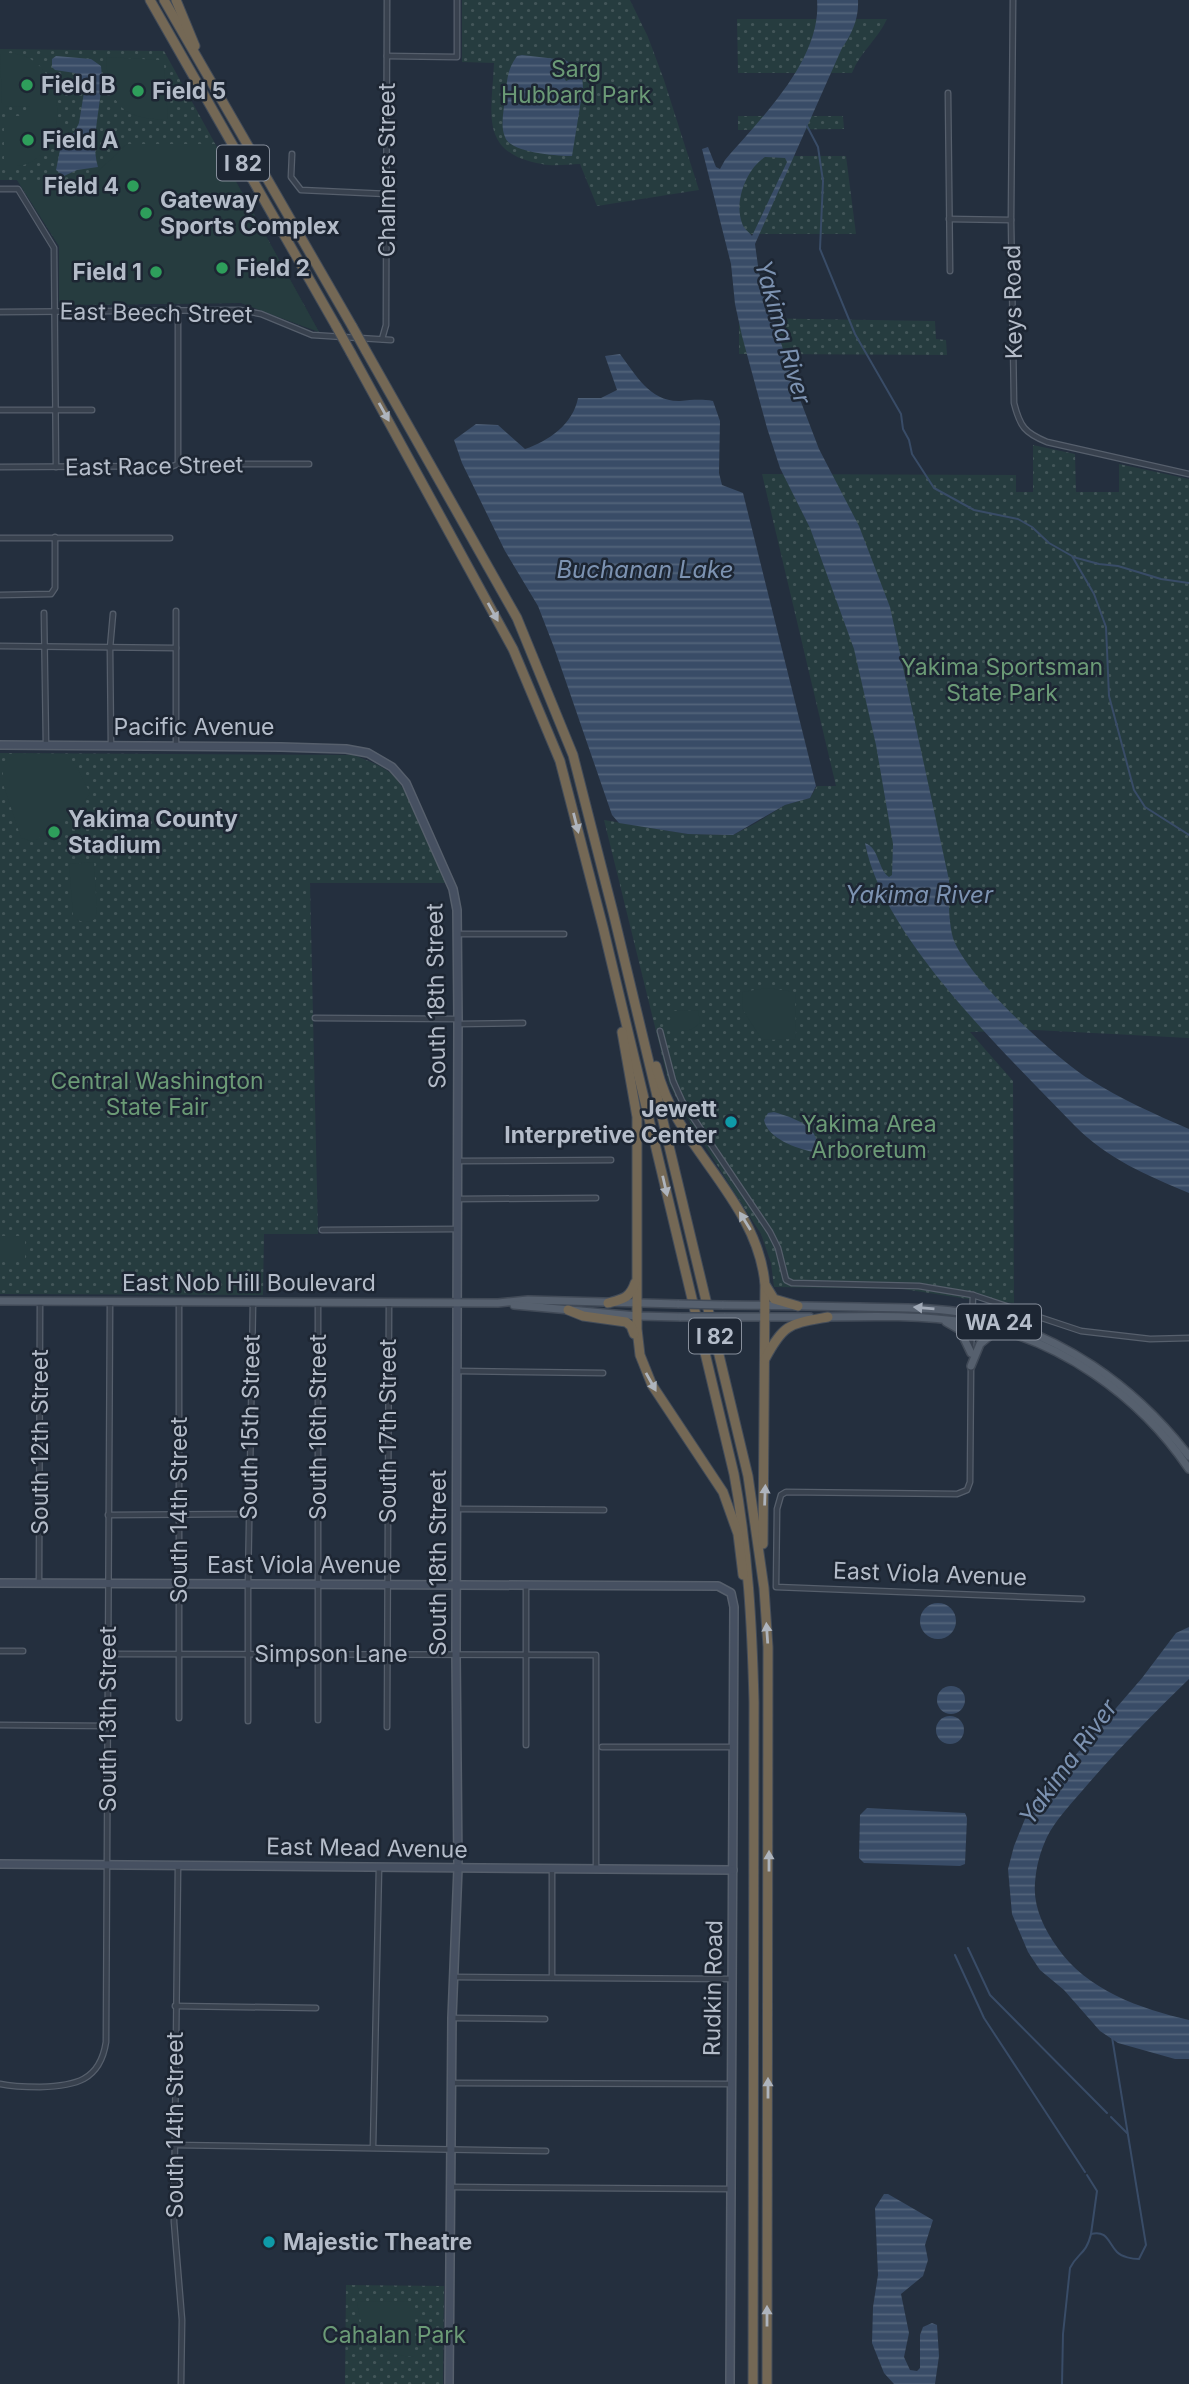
<svg xmlns="http://www.w3.org/2000/svg" width="1189" height="2384" font-family="Inter,sans-serif">
	<defs>
		<pattern id="park-dots" width="8" height="8" patternUnits="userSpaceOnUse" patternTransform="scale(1.75)"><rect width="8" height="8" fill="#263c3f"/><path d="M2 2h.1M6 6h.1" fill="none" stroke="#435659" stroke-width="1.8" stroke-linecap="round"/></pattern>
		<pattern id="water-rules" width="6" height="5" patternUnits="userSpaceOnUse" patternTransform="scale(1.75)"><rect width="6" height="5" fill="#394c67"/><path d="M0 2.5h6" fill="none" stroke="#53647b"/></pattern>
	</defs>
	<rect width="100%" height="100%" fill="#242f3e"/>
	<g fill="url(#park-dots)">
		<path d="M462,0H630L648,37L664,80L699,190L597,206L580,164C568,164 554,167 542,164C478,153 492,113 494,63L462,62Z"/>
		<path d="M737,19H887C878,39 860,52 852,73H738Z"/>
		<path d="M0,49L164,51L319,332L241,303L64,305L59,303V246L17,180H0Z"/>
		<path d="M738,116H843L844,129L738,130Z"/>
		<path d="M739,156H846L856,234H739Z"/>
		<path d="M739,318L935,321L936,339L946,340L947,355L739,354Z"/>
		<path d="M1033,445L1075,454L1076,492H1119V464L1189,479V1038L1035,1030L970,1032L1013,1081L1014,1303L968,1299L903,1289L774,1287L771,1263L761,1234L686,1116L669,1084L604,820L688,834L733,835L756,823L785,805L810,798L817,786H836L762,474L1016,475V492H1033Z"/>
		<path d="M0,753L353,755C367,760 380,765 392,774C409,789 435,859 446,883H310L318,1234H264L263,1295L0,1294Z"/>
		<path d="M346,2285L444,2286L443,2384H345Z"/>
	</g>
	<g fill="#263c3f">
		<path d="M0,53C11,53 22,53 32,60C65,81 67,143 31,162C22,167 13,166 4,166V118L7,116H30V107L5,106L2,103Z"/>
		<path d="M106,57L159,60L164,64L168,119C121,121 108,102 106,57Z"/>
		<path d="M127,144H215L319,332L241,303L64,305L59,303V246L17,180H89Z"/>
		<path d="M17,753L66,754L77,768L90,793L80,808L34,842L21,838L3,784V767Z"/>
		<path d="M94,862L97,913L95,919C88,924 78,923 73,915L69,864Z"/>
		<path d="M768,988L795,992L796,1039L762,1040L743,1010L742,992Z"/>
		<path d="M698,1010L700,1022C692,1032 685,1031 674,1031V1011Z"/>
		<rect x="0" y="1236" width="25" height="23"/>
		<path d="M408,2301L414,2307V2357C373,2354 363,2341 357,2302Z"/>
	</g>
	<g fill="url(#water-rules)" fill-rule="evenodd">
		<path d="M817,0H858C859,18 852,34 842,48L755,244L759,273L793,381L819,449L859,526L890,607L949,880C949,899 948,919 953,938C965,975 1054,1057 1089,1079C1121,1099 1154,1114 1189,1129V1193C1148,1176 1106,1158 1075,1126C1008,1056 883,939 865,843C880,849 877,868 889,877L892,875L893,844L876,745L854,649L810,528L780,468L767,428L742,336L735,304L731,264L702,149L708,147L716,167L720,169L725,160C761,118 822,59 817,0ZM765,157L785,158L787,162L752,236C749,232 743,228 742,223C734,202 746,169 765,157Z"/>
		<path d="M522,55L565,60L570,63L563,76L566,81L573,78L571,70L575,65L582,73L583,88L572,156C558,156 510,153 505,137C500,126 504,110 505,98C507,82 507,69 517,56Z"/>
		<path d="M56,56L91,59L101,66C105,97 89,136 98,167L77,170L64,176L56,170L62,140L74,133L79,123L85,86L75,73L55,70L52,67V59Z"/>
		<path d="M620,354C636,375 650,402 680,401C692,400 701,399 713,401L720,421L719,473L722,485L743,493L816,786L810,798L785,805L733,835L688,834L644,827L619,823L612,815L555,650L538,606L505,551L462,463L454,440L476,424L498,425L525,449C549,441 573,424 578,398H601L617,390L605,356Z"/>
		<path d="M774,1112C792,1117 822,1127 816,1150L813,1152C796,1148 768,1139 764,1120L768,1113Z"/>
		<circle cx="938" cy="1621" r="18"/>
		<path d="M1189,1627V1679C1152,1715 1116,1751 1082,1791C1070,1805 1055,1821 1047,1837C1040,1852 1036,1867 1035,1883C1033,1907 1044,1928 1057,1947C1086,1990 1141,2009 1189,2020V2059H1175L1118,2043L1100,2031L1064,1990L1040,1970L1028,1952L1012,1914L1008,1869L1014,1846L1029,1809L1142,1678L1176,1633Z"/>
		<circle cx="951" cy="1700" r="14"/>
		<circle cx="950" cy="1730" r="14"/>
		<path d="M867,1808L965,1813L967,1818L965,1864L960,1866L864,1863L859,1858L860,1815Z"/>
		<path d="M884,2194H888L933,2220L925,2245L928,2260L923,2276L901,2294L909,2333L904,2357L910,2370L917,2371L920,2368V2335L923,2327L932,2323L937,2325L939,2356L935,2384H894L884,2373L872,2343L873,2307L878,2275L875,2208Z"/>
	</g>
	<g fill="none" stroke-linecap="round" stroke-linejoin="round">
		<g stroke="#394c67" stroke-width="2">
			<path d="M807,126L818,147L823,181L820,249L855,334L901,414L903,429L909,440L912,454L934,488L974,510L1018,519L1032,527L1049,543L1072,556L1094,594L1106,627L1109,696L1134,790L1145,807L1189,835"/>
			<path d="M1073,557L1099,564L1118,566L1161,579L1189,583"/>
			<path d="M968,1948L990,1995L1107,2113"/>
			<path d="M955,1955L984,2018L1085,2172"/>
			<path d="M1111,2117L1127,2133"/>
			<path d="M1087,2175L1097,2191L1091,2234"/>
			<path d="M1062,2384L1063,2334L1070,2268C1078,2252 1086,2255 1091,2234C1108,2230 1108,2243 1117,2252C1122,2257 1132,2259 1139,2259L1146,2245L1112,2037"/>
		</g>
		<g stroke="#565f6c" stroke-width="7">
			<g id="street">
				<path d="M1013,0L1011,220L1014,403C1020,427 1025,433 1047,442L1189,474"/>
				<path d="M387,56L457,57V0"/>
				<path d="M948,93L950,271"/>
				<path d="M292,154L291,177L301,190L387,194"/>
				<path d="M0,189H18L54,248L56,467"/>
				<path d="M949,219L1011,220"/>
				<path d="M178,309V464"/>
				<path d="M0,312L240,310L261,314L312,335L391,340"/>
				<path d="M382,339L386,325L387,0"/>
				<path d="M0,410H92"/>
				<path d="M0,467L173,466L178,464H309"/>
				<path d="M0,538H170"/>
				<path d="M0,595L51,594L55,588V537"/>
				<path d="M44,613L46,745"/>
				<path d="M0,646L176,648"/>
				<path d="M111,746L110,648L113,614"/>
				<path d="M176,746V611"/>
				<path d="M458,934H564"/>
				<path d="M315,1018L457,1019"/>
				<path d="M459,1024L523,1023"/>
				<path d="M660,1031L673,1081L682,1101L770,1232L778,1248L786,1280L792,1283L919,1286L973,1295L1081,1331L1150,1339L1189,1338"/>
				<path d="M458,1161L611,1160"/>
				<path d="M458,1199L596,1198"/>
				<path d="M322,1230L457,1229"/>
				<path d="M179,1302V1718"/>
				<path d="M971,1350L973,1295"/>
				<path d="M971,1366L970,1482L967,1490L957,1494L786,1492L781,1495L777,1509L776,1587L1082,1599"/>
				<path d="M459,1371L603,1373"/>
				<path d="M458,1509L604,1510"/>
				<path d="M108,1515L249,1514"/>
				<path d="M39,1583L40,1302"/>
				<path d="M526,1586V1745"/>
				<path d="M0,1651H23"/>
				<path d="M108,1654L596,1655V1869"/>
				<path d="M318,1720V1303"/>
				<path d="M248,1721V1584L253,1302"/>
				<path d="M0,1725L109,1726"/>
				<path d="M387,1727L389,1303"/>
				<path d="M602,1747H733"/>
				<path d="M178,1866L174,2222L182,2320L181,2384"/>
				<path d="M453,1977L732,1979"/>
				<path d="M552,1977V1869"/>
				<path d="M175,2006L316,2008"/>
				<path d="M452,2018L545,2019"/>
				<path d="M452,2083L731,2084"/>
				<path d="M0,2084C13,2087 26,2087 40,2087C75,2086 100,2081 106,2042L110,1302"/>
				<path d="M174,2145L546,2151"/>
				<path d="M373,2147L379,1868"/>
				<path d="M451,2187L730,2189"/>
			</g>
		</g>
		<g stroke="#565f6c" stroke-width="10">
			<g id="secondary">
				<path d="M0,745L281,747L346,749L368,753L392,767L406,783L453,889L457,910L458,1019L456,1654L458,1868L452,2018L449,2384"/>
				<path d="M0,1583L718,1586L731,1593L734,1607L730,2384"/>
				<path d="M0,1864L733,1870"/>
			</g>
		</g>
		<g stroke="#414a57" stroke-width="10">
			<g id="primary">
				<path d="M0,1301L498,1303L528,1300L679,1304"/>
				<path d="M514,1305L637,1316L681,1317"/>
				<path d="M722,1305C768,1305 814,1306 860,1307C897,1308 935,1307 971,1314C1060,1333 1134,1385 1189,1456"/>
				<path d="M724,1317H810"/>
				<path d="M826,1317C874,1316 923,1315 971,1323C1059,1339 1139,1395 1189,1469"/>
				<path d="M946,1322L960,1330L971,1353"/>
				<path d="M971,1366L980,1344L997,1330"/>
			</g>
		</g>
		<g stroke="#434c59" stroke-width="11">
			<g id="highway">
				<path d="M150,0L336,326"/>
				<path d="M164,0L352,326"/>
				<path d="M176,0L195,46"/>
				<path d="M366,351L517,618L573,755L613,912L748,1476L764,1588L768,1647L767,2384"/>
				<path d="M351,353L513,649L560,761L603,927L734,1474C748,1550 752,1625 754,1702L753,2384"/>
				<path d="M622,1032L637,1117V1329L640,1355L652,1385L723,1492L738,1534L743,1575"/>
				<path d="M656,1066C661,1085 668,1103 678,1120C710,1173 760,1221 765,1285L763,1544"/>
				<path d="M766,1286L774,1299L798,1306"/>
				<path d="M608,1303C623,1299 630,1298 635,1283"/>
				<path d="M568,1310L583,1316L626,1322L631,1326L634,1334"/>
				<path d="M765,1359C784,1323 790,1324 828,1317"/>
			</g>
		</g>
		<use href="#street" stroke="#38414e" stroke-width="4.5"/>
		<use href="#secondary" stroke="#465061" stroke-width="7"/>
		<use href="#primary" stroke="#56606e" stroke-width="7"/>
		<use href="#highway" stroke="#746855" stroke-width="9"/>
		<g stroke="#414a57" stroke-width="10" stroke-linecap="butt">
			<g id="primary-bridge">
				<path d="M679,1304L722,1305"/>
				<path d="M681,1317H724"/>
			</g>
		</g>
		<g stroke="#434c59" stroke-width="11" stroke-linecap="butt">
			<g id="highway-bridge">
				<path d="M336,326L351,353"/>
				<path d="M352,326L366,351"/>
			</g>
		</g>
		<use href="#primary-bridge" stroke="#56606e" stroke-width="7"/>
		<use href="#highway-bridge" stroke="#746855" stroke-width="9"/>
	</g>
	<defs><path id="oneway-solid" d="M-6-.8H1V-3.2L6.5 0L1 3.2V.8H-6Z" transform="scale(1.75)"/></defs>
	<g fill="#aeb4bd">
		<use href="#oneway-solid" transform="translate(384 412) rotate(61)"/>
		<use href="#oneway-solid" transform="translate(493 612) rotate(61)"/>
		<use href="#oneway-solid" transform="translate(576 823) rotate(76)"/>
		<use href="#oneway-solid" transform="translate(665 1186) rotate(77)"/>
		<use href="#oneway-solid" transform="translate(745 1221) rotate(-122)"/>
		<use href="#oneway-solid" transform="translate(651 1382) rotate(61)"/>
		<use href="#oneway-solid" transform="translate(765 1495) rotate(-88)"/>
		<use href="#oneway-solid" transform="translate(767 1633) rotate(-94)"/>
		<use href="#oneway-solid" transform="translate(769 1861) rotate(-90)"/>
		<use href="#oneway-solid" transform="translate(768 2088) rotate(-90)"/>
		<use href="#oneway-solid" transform="translate(767 2316) rotate(-90)"/>
	</g>
	<use fill="#a1aab7" href="#oneway-solid" transform="translate(924 1308) rotate(-175)"/>
	<g fill="#2e9e5b" stroke="#1d2633" stroke-width="2.5">
		<circle cx="27" cy="85" r="7"/>
		<circle cx="138" cy="91" r="7"/>
		<circle cx="28" cy="140" r="7"/>
		<circle cx="133" cy="186" r="7"/>
		<circle cx="146" cy="213" r="7"/>
		<circle cx="222" cy="268" r="7"/>
		<circle cx="156" cy="272" r="7"/>
		<circle cx="54" cy="832" r="7"/>
	</g>
	<g fill="#0f9aa8" stroke="#1d2633" stroke-width="2.5">
		<circle cx="731" cy="1122" r="7"/>
		<circle cx="269" cy="2242" r="7"/>
	</g>
	<g text-anchor="middle" dominant-baseline="central" stroke-width="5" stroke-linejoin="round" paint-order="stroke">
		<g fill="#1d2633" stroke="#878f9c" stroke-width="2">
			<rect x="217" y="145.5" width="52" height="35" rx="5"/>
			<rect x="957" y="1304.5" width="84" height="35" rx="5"/>
			<rect x="689" y="1318.5" width="52" height="35" rx="5"/>
		</g>
		<g font-size="21" font-weight="bold" fill="#b4bcc9">
			<text x="243" y="163">I 82</text>
			<text x="999" y="1322">WA 24</text>
			<text x="715" y="1336">I 82</text>
		</g>
		<g font-size="23" fill="#6b9a76" stroke="#1d2633">
			<text x="576" y="69">Sarg<tspan x="576" dy="26">Hubbard Park</tspan></text>
			<text x="1002" y="667">Yakima Sportsman<tspan x="1002" dy="26">State Park</tspan></text>
			<text x="157" y="1081">Central Washington<tspan x="157" dy="26">State Fair</tspan></text>
			<text x="869" y="1124">Yakima Area<tspan x="869" dy="26">Arboretum</tspan></text>
			<text x="394" y="2335">Cahalan Park</text>
		</g>
		<g font-size="23" font-weight="bold" fill="#b4bcc9" stroke="#1d2633" text-anchor="start">
			<text x="41" y="85">Field B</text>
			<text x="152" y="91">Field 5</text>
			<text x="42" y="140">Field A</text>
			<text x="119" y="186" text-anchor="end">Field 4</text>
			<text x="160" y="200">Gateway<tspan x="160" dy="26">Sports Complex</tspan></text>
			<text x="236" y="268">Field 2</text>
			<text x="142" y="272" text-anchor="end">Field 1</text>
			<text x="68" y="819">Yakima County<tspan x="68" dy="26">Stadium</tspan></text>
			<text x="717" y="1109" text-anchor="end">Jewett<tspan x="717" dy="26">Interpretive Center</tspan></text>
			<text x="283" y="2242">Majestic Theatre</text>
		</g>
		<g font-size="23" fill="#b4bcc9" stroke="#1d2633">
			<text transform="translate(387 170) rotate(-90)">Chalmers Street</text>
			<text transform="translate(1013 302) rotate(-91)">Keys Road</text>
			<text transform="translate(156 313) rotate(1)">East Beech Street</text>
			<text transform="translate(154 466) rotate(-1)">East Race Street</text>
			<text x="194" y="727">Pacific Avenue</text>
			<text transform="translate(436 996) rotate(-91)">South 18th Street</text>
			<text x="249" y="1283">East Nob Hill Boulevard</text>
			<text transform="translate(250 1427) rotate(-89)">South 15th Street</text>
			<text transform="translate(318 1427) rotate(-90)">South 16th Street</text>
			<text transform="translate(388 1431) rotate(-90)">South 17th Street</text>
			<text transform="translate(40 1442) rotate(-90)">South 12th Street</text>
			<text transform="translate(179 1510) rotate(-90)">South 14th Street</text>
			<text transform="translate(438 1563) rotate(-90)">South 18th Street</text>
			<text x="304" y="1565">East Viola Avenue</text>
			<text transform="translate(930 1574) rotate(2)">East Viola Avenue</text>
			<text x="331" y="1654">Simpson Lane</text>
			<text transform="translate(108 1719) rotate(-90)">South 13th Street</text>
			<text transform="translate(367 1848) rotate(1)">East Mead Avenue</text>
			<text transform="translate(713 1988) rotate(-89)">Rudkin Road</text>
			<text transform="translate(175 2125) rotate(-90)">South 14th Street</text>
		</g>
		<g font-size="24" font-style="italic" fill="#7c92b1" stroke="#1d2633">
			<text transform="translate(783 332) rotate(74)">Yakima River</text>
			<text x="645" y="569">Buchanan Lake</text>
			<text x="919" y="894">Yakima River</text>
			<text transform="translate(1068 1762) rotate(-54)">Yakima River</text>
		</g>
	</g>
</svg>
